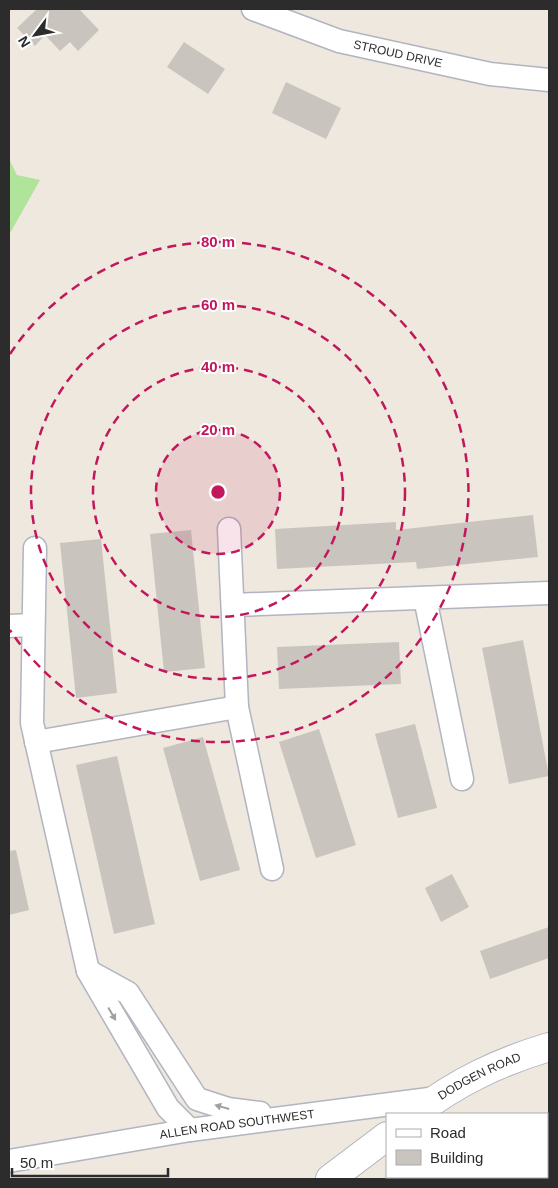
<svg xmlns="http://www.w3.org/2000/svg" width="558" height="1188" font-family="Helvetica,sans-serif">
	<rect width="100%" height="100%" fill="#eee8df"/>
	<path fill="#b1e49b" d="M9,159L17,175L40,180L9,235Z"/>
	<g fill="#c9c5be">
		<path d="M37,9H79L99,30L78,51L70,42L60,51L45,35L35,46L17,28Z"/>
		<path d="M184,42L225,69L208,94L167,67Z"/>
		<path d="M286,82L341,108L326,139L272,113Z"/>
		<path d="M533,515L538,557L417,569L416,562L277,569L275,529L396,522V530Z"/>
		<path d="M191,530L205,668L164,672L150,534Z"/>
		<path d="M101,539L117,693L76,698L60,543Z"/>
		<path d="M523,640L549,776L509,784L482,648Z"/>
		<path d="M399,642L401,684L279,689L277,647Z"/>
		<path d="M415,724L437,808L398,818L375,734Z"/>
		<path d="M319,729L356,845L316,858L279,742Z"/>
		<path d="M203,737L240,870L200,881L163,748Z"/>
		<path d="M117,756L155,924L114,934L76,765Z"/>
		<path d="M16,850L29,910L9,915V851Z"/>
		<path d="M452,874L469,907L441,922L425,888Z"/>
		<path d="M549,927V958L490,979L480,951Z"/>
	</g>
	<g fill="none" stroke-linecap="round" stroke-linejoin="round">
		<g stroke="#b2b4bf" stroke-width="25">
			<g id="minor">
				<path id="s1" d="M253,9L339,41L490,74L549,80"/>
				<path d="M229,529L237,707L272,869"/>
				<path d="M35,548L32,723L88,971L168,1108L190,1130"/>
				<path d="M425,598L462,779"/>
				<path d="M233,605L549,593"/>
				<path d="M9,626L33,625"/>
				<path d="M36,742L237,707"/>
				<path d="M88,971L128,993L197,1099L228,1109L260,1113"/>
				<path id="s2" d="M9,1161L190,1130L437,1098"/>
			</g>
		</g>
		<g stroke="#b2b4bf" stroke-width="30">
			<g id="tertiary">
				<path id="s3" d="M415,1114C457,1082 499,1062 549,1047"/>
				<path d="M330,1179L387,1136"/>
			</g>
		</g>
		<use href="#minor" stroke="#fff" stroke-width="22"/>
		<use href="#tertiary" stroke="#fff" stroke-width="28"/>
	</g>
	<defs><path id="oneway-solid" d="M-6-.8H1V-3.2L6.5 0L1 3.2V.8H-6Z" transform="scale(1.25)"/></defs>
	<g fill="#a0a0a0">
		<use href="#oneway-solid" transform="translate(112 1014) rotate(60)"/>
		<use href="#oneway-solid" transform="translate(222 1107) rotate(-164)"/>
	</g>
	<circle cx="218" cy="492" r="62" fill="#c2185b" fill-opacity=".12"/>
	<g fill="none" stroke="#c2185b" stroke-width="2.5" stroke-dasharray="9 6">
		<circle cx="218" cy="492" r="62"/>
		<circle cx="218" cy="492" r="125"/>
		<circle cx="218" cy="492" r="187"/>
		<path d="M10 354A250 250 0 1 1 10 630"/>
	</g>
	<g text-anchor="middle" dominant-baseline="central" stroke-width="4" stroke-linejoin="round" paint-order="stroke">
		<g font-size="12" fill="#2c2c2c" stroke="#fff">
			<text stroke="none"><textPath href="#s1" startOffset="152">STROUD DRIVE</textPath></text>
			<text stroke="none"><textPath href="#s3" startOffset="75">DODGEN ROAD</textPath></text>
			<text stroke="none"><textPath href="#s2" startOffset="231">ALLEN ROAD SOUTHWEST</textPath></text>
		</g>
	</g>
	<circle cx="218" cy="492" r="8" fill="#c2185b" stroke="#fff" stroke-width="2.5"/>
	<g font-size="15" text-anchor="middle" font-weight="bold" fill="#c2185b" stroke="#fff" stroke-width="4" stroke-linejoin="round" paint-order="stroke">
		<text x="218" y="247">80 m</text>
		<text x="218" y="310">60 m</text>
		<text x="218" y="372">40 m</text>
		<text x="218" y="435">20 m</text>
	</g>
	<rect width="558" height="1188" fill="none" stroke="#2c2c2c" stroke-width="20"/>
	<rect x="386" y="1113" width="162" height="65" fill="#ffffff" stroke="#ababab"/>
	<rect x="396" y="1129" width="25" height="8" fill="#ffffff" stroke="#ababab"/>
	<text x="430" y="1138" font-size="15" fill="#2c2c2c">Road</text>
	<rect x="396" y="1150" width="25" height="15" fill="#c9c5be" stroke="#ababab"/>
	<text x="430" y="1163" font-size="15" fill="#2c2c2c">Building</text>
	<g transform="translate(35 35) rotate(238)" stroke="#ffffff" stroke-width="4" paint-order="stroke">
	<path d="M0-4L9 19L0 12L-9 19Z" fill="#2c2c2c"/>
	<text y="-8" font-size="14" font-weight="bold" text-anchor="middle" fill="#2c2c2c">N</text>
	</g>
	<path d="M12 1168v8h156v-8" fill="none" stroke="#2c2c2c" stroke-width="2.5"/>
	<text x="20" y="1168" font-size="15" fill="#2c2c2c" stroke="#ffffff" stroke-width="4" paint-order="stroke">50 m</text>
</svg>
